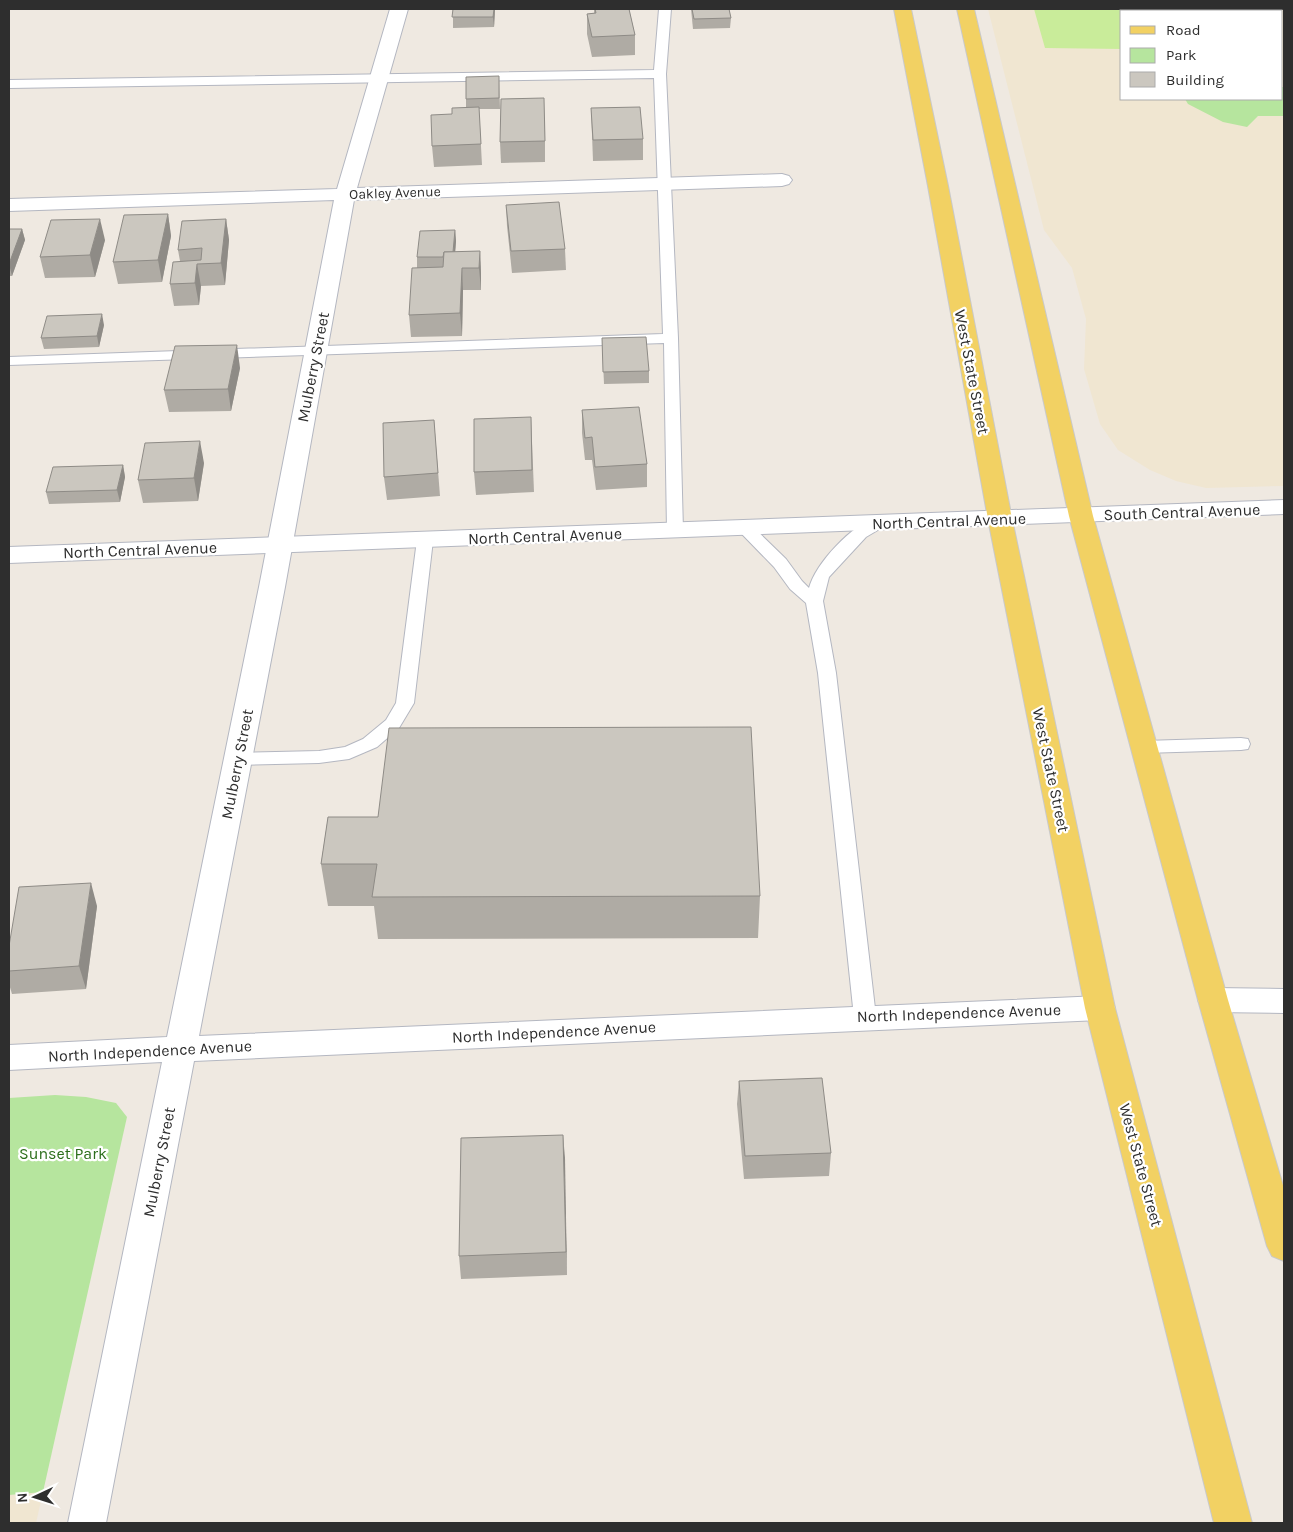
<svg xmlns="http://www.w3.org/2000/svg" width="1293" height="1532" font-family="Karla,sans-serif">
	<rect width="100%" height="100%" fill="#efe9e1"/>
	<g fill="#f0e6d1" fill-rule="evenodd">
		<path d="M988,9H1284V486L1206,488L1176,481L1150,470L1118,450L1100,424L1084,369L1086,319L1072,268L1044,230ZM1122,11H1282V99H1122Z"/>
		<path d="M43,1492L36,1523H9V1495Z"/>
	</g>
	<g fill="#b6e59e">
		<path d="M1282,87H1284V116H1258L1247,127L1223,122L1188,104L1185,99H1282Z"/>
		<path d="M55,1095L86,1097L116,1103L127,1117L43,1492L9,1495V1098Z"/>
	</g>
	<path fill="#c9ec9a" d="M1034,9H1243L1245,11H1122V49L1045,48Z"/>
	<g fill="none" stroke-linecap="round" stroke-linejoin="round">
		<g stroke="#b4b7c1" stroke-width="2">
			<g id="service">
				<path d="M659,9H671L666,74L678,338L683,531L681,535H669L667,531L664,343L9,365V357L663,334L654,78L9,88V80L654,70Z"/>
				<path d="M877,518L883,519L885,523L883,527L866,537L829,577L823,601L836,673L876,1017L872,1023L865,1025L858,1023L854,1017L818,673L806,603L790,589L774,567L736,528L738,524H750L786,559L802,581L809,588C816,563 852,524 877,518Z"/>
				<path d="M425,535L431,536L433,540L414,703L399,728L377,747L349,759L319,763L238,765L231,764L229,759L231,754L238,753L319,751L345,747L363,739L386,720L396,703L417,540L419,536Z"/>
				<path d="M1241,738L1248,739L1250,744L1248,749L1241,750L1144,753L1137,752L1135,747L1137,742L1144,741Z"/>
			</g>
		</g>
		<g stroke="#b4b7c1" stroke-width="2">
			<g id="minor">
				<path d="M390,9H408L357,188L782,174L789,176L792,180L789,184L782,186L354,200L285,587L199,1036L1100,996L1111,1000L1115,1008L1111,1016L1100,1020L194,1061L106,1523H68L162,1062L9,1070V1045L167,1037L259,587L334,200L9,211V199L337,189Z"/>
				<path d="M1213,988L1284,989V1013L1213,1012L1202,1008L1198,1000L1202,992Z"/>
			</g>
		</g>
		<g stroke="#b4b7c1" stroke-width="2">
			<path id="secondary" d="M1284,500V514L9,563V547Z"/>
		</g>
		<g stroke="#c9c9c9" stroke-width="2">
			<g id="primary">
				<path d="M894,9H911L948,186L1012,519L1115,1008L1252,1523H1214L1085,1008L988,519L928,186Z"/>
				<path d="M957,9H974L1093,516L1228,1000L1284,1189V1261L1272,1256L1267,1246L1198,1000L1069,516Z"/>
			</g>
		</g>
		<use href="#service" fill="#fff" fill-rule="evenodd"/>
		<use href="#minor" fill="#fff" fill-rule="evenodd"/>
		<use href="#secondary" fill="#fff" fill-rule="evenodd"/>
		<use href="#primary" fill="#f2d163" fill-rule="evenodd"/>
	</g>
	<g fill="#afaba4">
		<path d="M453,9H495L494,27L453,28Z"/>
		<path d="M594,9H629L635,35V55L592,57L587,34V14L594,13Z"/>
		<path d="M691,9H729L731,18L730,28L693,29Z"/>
		<path d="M499,76L500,109H479L482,165L434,167L432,146L452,114L466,108V99Z"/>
		<path d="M591,108L643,139V160L593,161Z"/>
		<path d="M545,119V162L501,163L500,142Z"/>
		<path d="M506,205L565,249L566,270L512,273L507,226Z"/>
		<path d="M168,214L171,236L162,282L118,284L113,262Z"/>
		<path d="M226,219L229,240L225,285L201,286L199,305L174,306L170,284L180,261L178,250Z"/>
		<path d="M9,229H22L25,240L12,276H9Z"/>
		<path d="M455,230L456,241L455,252L480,251L481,273V290H463L462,336L411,337L409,315L417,268V257Z"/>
		<path d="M105,240L95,277L45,278L40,257Z"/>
		<path d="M104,325L99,347L44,349L41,338Z"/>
		<path d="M602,338L649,371V383L604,384Z"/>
		<path d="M240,368L231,411L169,412L164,390Z"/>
		<path d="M582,410L647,464V487L596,490L592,460H585L582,433Z"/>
		<path d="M531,417L534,492L476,495L474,472Z"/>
		<path d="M434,420L440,496L387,500L384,477Z"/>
		<path d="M204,463L198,501L143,503L138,480Z"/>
		<path d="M123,465L125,477L120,502L49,504L46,492Z"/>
		<path d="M328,817L760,896L758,938L378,939L374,906H328L321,864Z"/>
		<path d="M97,906L86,989L12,994L9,984V946Z"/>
		<path d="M739,1081L831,1153L829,1176L744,1179L737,1104Z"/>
		<path d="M563,1135L567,1275L461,1279L459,1256Z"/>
	</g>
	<g fill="#8e8b86">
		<path d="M494,9H495L494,27L493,17Z"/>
		<path d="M168,214L171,236L162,282L158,260Z"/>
		<path d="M100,219L105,240L95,277L90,255Z"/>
		<path d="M226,219L229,240L225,285L221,263Z"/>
		<path d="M22,229L25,240L12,276L9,264Z"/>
		<path d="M455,230L456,241L454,268L453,257Z"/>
		<path d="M480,251L481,273V290L479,268Z"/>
		<path d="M197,264L201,286L199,305L195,283Z"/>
		<path d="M462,268L463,290L462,336L460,313Z"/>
		<path d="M102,314L104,325L99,347L97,336Z"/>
		<path d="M237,345L240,368L231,411L228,389Z"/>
		<path d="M200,441L204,463L198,501L194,478Z"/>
		<path d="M123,465L125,477L120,502L117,490Z"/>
		<path d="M91,883L97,906L86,989L79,966Z"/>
		<path d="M563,1135L565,1158L567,1275L566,1252Z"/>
	</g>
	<g fill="#cbc7bf" stroke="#8e8b86">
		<path d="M453,9H494L493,17H452Z"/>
		<path d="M595,9H629L635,35L592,37L587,14L596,13Z"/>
		<path d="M692,9H729L731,18L694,19Z"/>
		<path d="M499,76V98L466,99V77Z"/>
		<path d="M544,98L545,141L500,142L501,99Z"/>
		<path d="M479,107L481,144L432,146L431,115L452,114V108Z"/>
		<path d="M640,107L643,139L593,140L591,108Z"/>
		<path d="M559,202L565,249L511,251L506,205Z"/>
		<path d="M168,214L158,260L113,262L124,215Z"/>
		<path d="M100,219L90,255L40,257L51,220Z"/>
		<path d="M226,219L221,263L197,264L195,283L170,284L173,262L201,260L202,248L178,250L182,221Z"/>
		<path d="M9,229H22L9,264Z"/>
		<path d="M455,230L453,252H444L443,257H417L420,231Z"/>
		<path d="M480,251L479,268H462L460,313L409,315L412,268L443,267L444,252Z"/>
		<path d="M102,314L97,336L41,338L47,316Z"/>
		<path d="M646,337L649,371L603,372L602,338Z"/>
		<path d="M237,345L228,389L164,390L175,346Z"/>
		<path d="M639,407L647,464L595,467L592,437L585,438L582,410Z"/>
		<path d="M531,417L532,470L474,472V419Z"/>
		<path d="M434,420L438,473L384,477L383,423Z"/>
		<path d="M200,441L194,478L138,480L145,443Z"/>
		<path d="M123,465L117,490L46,492L53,467Z"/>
		<path d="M751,727L760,896L372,897L377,864H321L328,817H378L389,728Z"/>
		<path d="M91,883L79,966L9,971V946L19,887Z"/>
		<path d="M822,1078L831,1153L745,1156L739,1081Z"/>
		<path d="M563,1135L566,1252L459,1256L461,1138Z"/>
	</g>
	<g text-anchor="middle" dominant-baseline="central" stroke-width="4.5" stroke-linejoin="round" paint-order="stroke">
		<g font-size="14" fill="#2e2e2e" stroke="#fff">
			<text transform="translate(395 193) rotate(-2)">Oakley Avenue</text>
		</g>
		<g font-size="16" fill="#2e2e2e" stroke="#fff">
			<text transform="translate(313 367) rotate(-79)">Mulberry Street</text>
			<text transform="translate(972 372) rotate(79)">West State Street</text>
			<text transform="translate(1182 512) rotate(-2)">South Central Avenue</text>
			<text transform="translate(949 521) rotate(-2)">North Central Avenue</text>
			<text transform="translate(545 536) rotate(-2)">North Central Avenue</text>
			<text transform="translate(140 550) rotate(-2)">North Central Avenue</text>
			<text transform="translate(237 764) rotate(-79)">Mulberry Street</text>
			<text transform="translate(1051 770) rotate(78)">West State Street</text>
			<text transform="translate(959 1013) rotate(-2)">North Independence Avenue</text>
			<text transform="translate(554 1032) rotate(-3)">North Independence Avenue</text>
			<text transform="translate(150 1051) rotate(-3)">North Independence Avenue</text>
			<text transform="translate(159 1162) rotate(-79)">Mulberry Street</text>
			<text transform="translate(1141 1165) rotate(75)">West State Street</text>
		</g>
		<g font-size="16" fill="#2c6e1b" stroke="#fff">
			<text x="63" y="1153">Sunset Park</text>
		</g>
	</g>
	<rect width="1293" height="1532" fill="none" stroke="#2e2e2e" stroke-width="20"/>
	<rect x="1120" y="10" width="162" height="90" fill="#ffffff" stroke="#ababab"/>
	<rect x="1130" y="26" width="25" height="8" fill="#f2d163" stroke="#ababab"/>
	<text x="1166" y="35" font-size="15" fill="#2e2e2e">Road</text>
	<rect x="1130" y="48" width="25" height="15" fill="#b6e59e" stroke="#ababab"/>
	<text x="1166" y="60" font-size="15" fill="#2e2e2e">Park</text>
	<rect x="1130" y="72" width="25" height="15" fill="#cbc7bf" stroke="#ababab"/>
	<text x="1166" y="85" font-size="15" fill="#2e2e2e">Building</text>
	<g transform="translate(35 1497) rotate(266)" stroke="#ffffff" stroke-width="4" paint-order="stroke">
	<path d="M0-4L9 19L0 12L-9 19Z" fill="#2e2e2e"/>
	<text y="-8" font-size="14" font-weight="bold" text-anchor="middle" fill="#2e2e2e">N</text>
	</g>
</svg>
